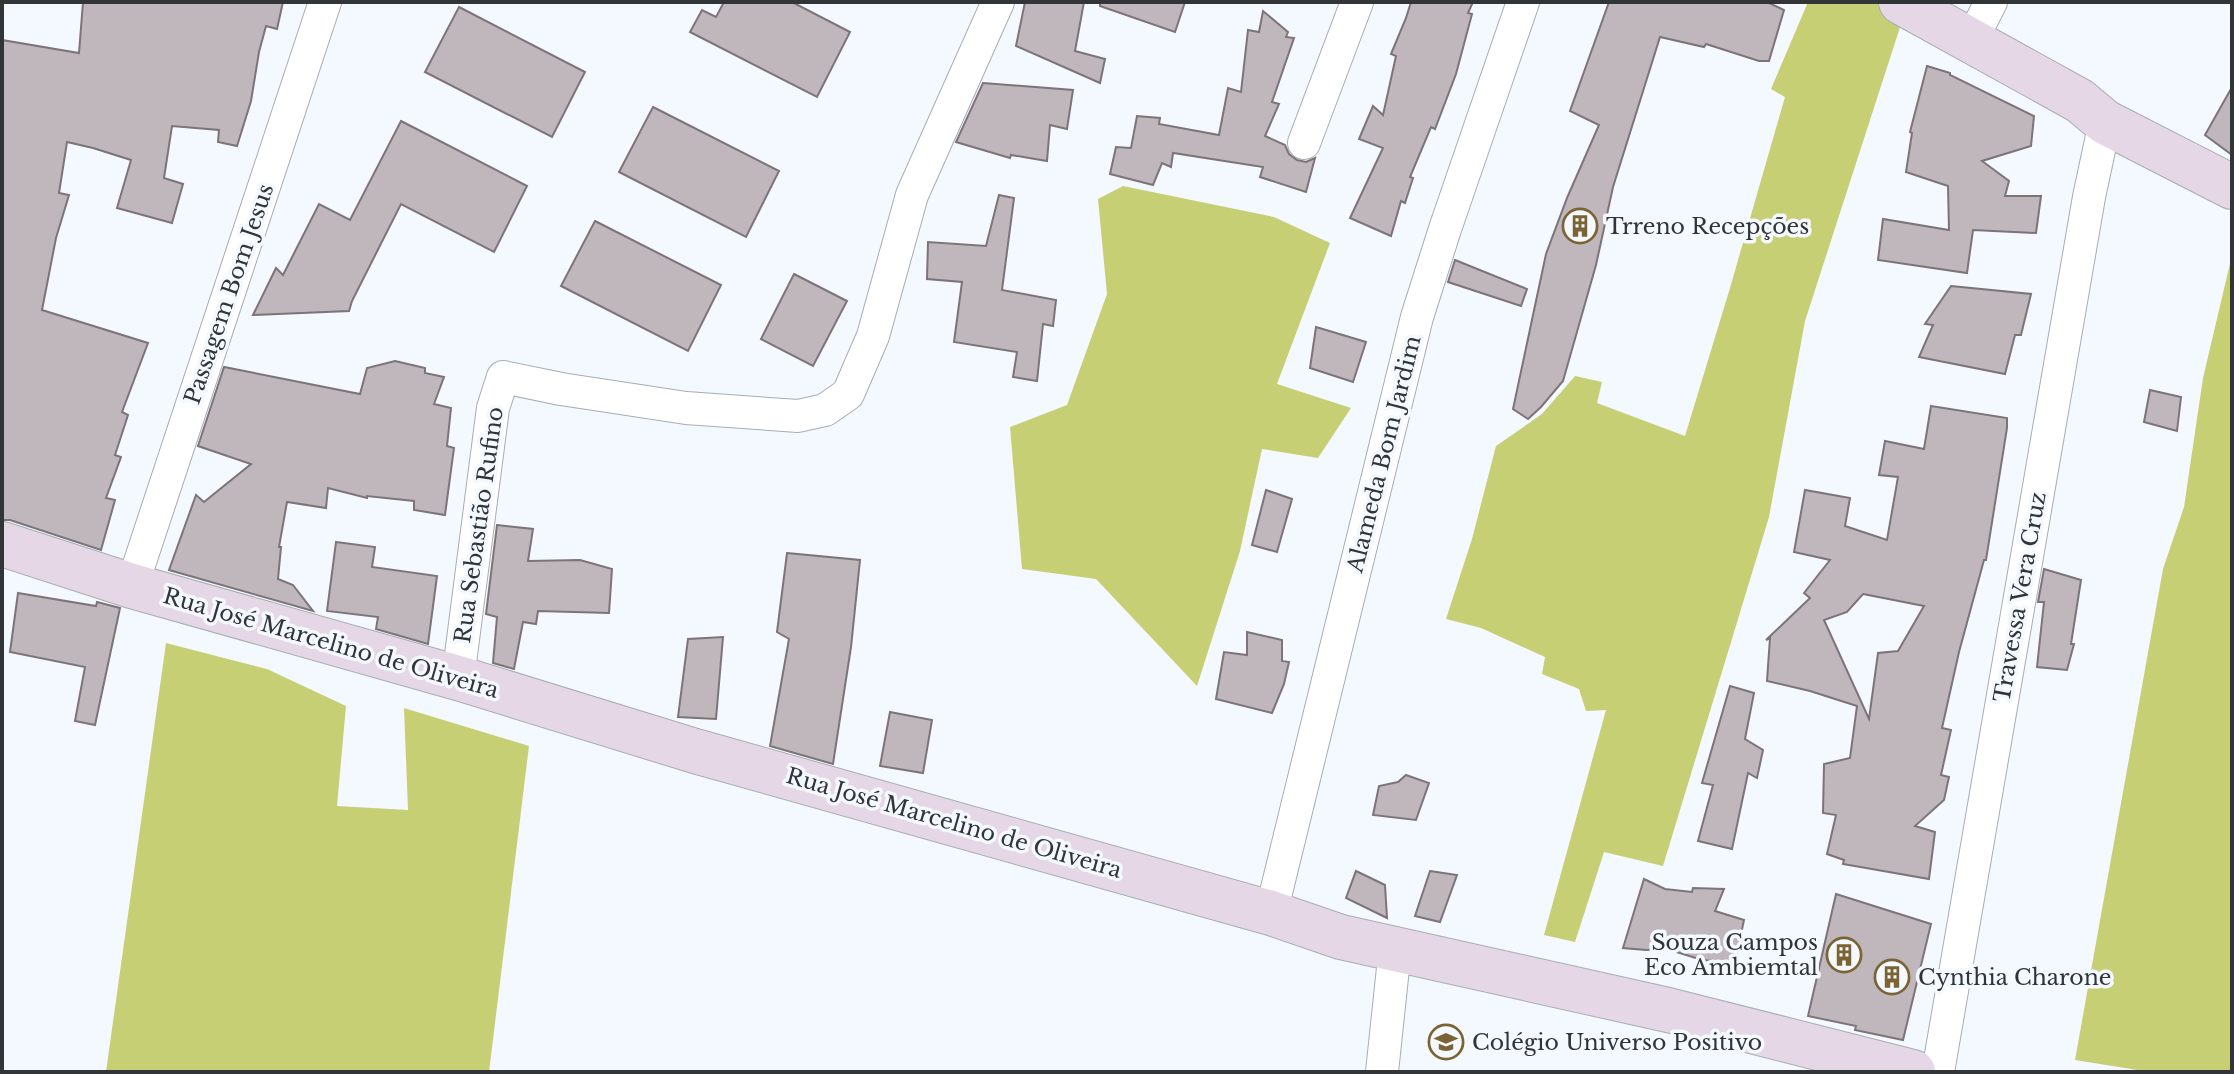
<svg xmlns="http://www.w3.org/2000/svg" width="2234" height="1074" font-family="'Libre Baskerville',serif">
	<rect width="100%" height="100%" fill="#f3f9fe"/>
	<g fill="#c7cf75">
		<path d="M1808,2H1875L1903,18L1805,321L1769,517L1663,866L1604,852L1575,942L1544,935L1606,710L1586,711L1579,689L1542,674L1545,657L1481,628L1446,619L1472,539L1496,446L1542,414L1575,376L1602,382L1597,403L1685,436L1730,288L1785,97L1771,89Z"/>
		<path d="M1123,186L1274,217L1330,243L1277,384L1351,408L1318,458L1262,449L1240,551L1197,686L1096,579L1022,569L1010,427L1067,405L1107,294L1098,199Z"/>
		<path d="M2232,255V1072H2150L2075,1060L2163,569L2184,507L2203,378Z"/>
		<path d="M166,643L267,669L346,706L337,806L408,810L404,708L529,746L489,1072H106Z"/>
	</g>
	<g fill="#c0b7bd" stroke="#7c7479" stroke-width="2" fill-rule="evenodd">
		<path d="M83,2H283L277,29L266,26L259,52L251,101L237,146L218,142L219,130L172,126L164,178L183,184L172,223L117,208L131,160L93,148L67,142L59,193L69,195L56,238L42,310L148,343L122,412L128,415L115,455L121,457L106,498L115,500L101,550L10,520H2V40L79,53Z"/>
		<path d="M724,2H792L850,32L817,97L690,32L702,10L716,17Z"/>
		<path d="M1025,2H1084L1075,51L1105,59L1100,83L1016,46Z"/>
		<path d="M1100,2H1185L1175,32L1100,6Z"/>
		<path d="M1411,2H1473L1468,13L1472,14L1456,74L1435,129L1431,127L1410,177L1413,178L1405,203L1401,201L1391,236L1350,218L1383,148L1359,139L1373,106L1383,115L1396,56L1391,54L1406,18Z"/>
		<path d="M1609,2H1767L1784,10L1769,61H1759L1706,44L1704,47L1660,37L1613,187L1596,265L1563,381L1541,407L1528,419L1513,409L1546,254L1567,198L1599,125L1570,111Z"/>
		<path d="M459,7L585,72L552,137L425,72Z"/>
		<path d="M1263,11L1288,32L1286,37L1294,38L1272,102L1279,104L1265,136L1285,145L1289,154L1297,160L1306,162L1315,158L1306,192L1260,177L1263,167L1173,153L1171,167L1162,163L1153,185L1110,174L1116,147L1131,148L1137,116L1160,118L1159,124L1219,135L1228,88L1241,92L1248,30L1259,32Z"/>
		<path d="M1927,66L1950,73V75L2034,116L2031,146L1982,161L2009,181L2005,196H2041L2036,233L1973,230L1967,273L1878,260L1883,219L1949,230L1948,186L1906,172L1912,133L1910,132Z"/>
		<path d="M983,83L1073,90L1067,129L1050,125L1047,161L1011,155L1010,158L956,142Z"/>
		<path d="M2232,87V155L2205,135Z"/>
		<path d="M653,107L779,171L746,237L619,172Z"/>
		<path d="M401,121L527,186L494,252L401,204L352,301L349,311L253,315L276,268L283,275L319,204L350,220Z"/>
		<path d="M999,195L1014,198L1002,290L1056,300L1053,326L1043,324L1037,381L1013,377L1017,352L954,342L962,282L927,279L928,242L986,246Z"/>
		<path d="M595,221L721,285L688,351L561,286Z"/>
		<path d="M1455,260L1527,289L1521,306L1448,282Z"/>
		<path d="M794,274L847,301L813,366L761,339Z"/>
		<path d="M1951,286L2031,294L2021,335H2015L2005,374L1919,357L1933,325L1925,324Z"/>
		<path d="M1316,327L1366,342L1353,382L1310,368Z"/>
		<path d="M395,361L425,368V373L444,377L434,404L451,408L447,446L454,448L445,515L414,510V501L367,496V498L328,488L326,508L287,502L279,547H281L278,579L293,585L313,611L169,570L196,495L204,502L251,464L198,446L224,367L360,394L367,368Z"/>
		<path d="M2150,390L2181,397L2177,431L2144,422Z"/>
		<path d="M1931,406L2007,418V428L1986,560H1984L1959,652L1942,728L1951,730L1941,775L1949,777L1944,800L1915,826L1935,832L1929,879L1843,864L1844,860L1827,854L1836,815L1823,813L1824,764L1850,758L1857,706L1810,691L1767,681L1770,638L1766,640L1810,598L1804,593L1830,560L1794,552L1805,490L1850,498L1845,526L1887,540L1898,477L1879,475L1885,441L1924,449ZM1863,594L1924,606L1898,651L1878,653L1869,719L1824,620L1847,612Z"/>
		<path d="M1266,490L1292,499L1277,552L1252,545Z"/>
		<path d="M497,525L533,529L528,561L580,560L612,569L609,613L538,611L536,624L523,622L514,669L493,663L497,617L486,614Z"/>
		<path d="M336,542L375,547L372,567L437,576L428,644L376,629L378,617L327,611Z"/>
		<path d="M787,553L860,560L851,647L833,764L770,746L789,639L777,632Z"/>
		<path d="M2044,569L2081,580L2071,644H2074L2067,670L2037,667L2044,602H2038Z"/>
		<path d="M18,593L96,606L97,602L120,608L95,725L75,721L85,667L10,652Z"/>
		<path d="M1247,632L1282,640V661L1289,662L1284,684L1272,713L1216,699L1224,652L1247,655Z"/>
		<path d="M723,637L716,719L678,717L688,639Z"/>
		<path d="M1730,686L1754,693L1745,739L1763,750L1757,778L1748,773L1732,849L1698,841L1713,785L1702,783Z"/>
		<path d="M890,712L932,720L923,773L880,766Z"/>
		<path d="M1406,775L1429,783L1416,820L1373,815L1379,786L1398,782Z"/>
		<path d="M1356,871L1385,885L1387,918L1346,898Z"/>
		<path d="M1430,871L1457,875L1440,922L1415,916Z"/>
		<path d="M1644,879L1665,889L1692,892L1693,888L1724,889L1715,911L1744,920L1735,963L1702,960L1667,949L1646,950L1623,948Z"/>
		<path d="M1836,894L1931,924L1903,1040L1855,1030L1856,1026L1808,1016Z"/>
	</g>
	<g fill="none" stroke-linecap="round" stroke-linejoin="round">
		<g stroke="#a6aeb3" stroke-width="34">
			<g id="street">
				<path d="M1971,41L1991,2"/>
				<path d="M1304,143L1357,2"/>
				<path d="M132,586L325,2"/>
				<path d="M458,678L493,408L503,377L561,389L686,408L798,416L825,410L848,394L873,336L912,195L998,2"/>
				<path d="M1271,913L1417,317L1445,229L1523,2"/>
				<path d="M1382,1072L1395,949"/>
				<path d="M1938,1072L2089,197L2105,122"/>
			</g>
		</g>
		<g stroke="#a6aeb3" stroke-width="46">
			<g id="secondary">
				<path d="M1901,2L2080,101L2105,122L2232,187"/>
				<path d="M2,544L132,586L458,678L695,751L1271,913L1341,937L1668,1010L1913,1072"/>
			</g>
		</g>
		<use href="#street" stroke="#fff" stroke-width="32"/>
		<use href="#secondary" stroke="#e6d7e6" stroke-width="44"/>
	</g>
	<defs>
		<g id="building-ring" transform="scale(1.8)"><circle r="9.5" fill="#f3f9fe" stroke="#7b6334" stroke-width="1.5"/><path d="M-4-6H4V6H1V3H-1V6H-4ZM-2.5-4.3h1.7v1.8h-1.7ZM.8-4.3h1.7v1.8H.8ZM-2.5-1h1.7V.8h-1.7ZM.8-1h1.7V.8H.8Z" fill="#7b6334"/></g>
		<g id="school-ring" transform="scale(1.8)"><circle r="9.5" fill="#f3f9fe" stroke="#7b6334" stroke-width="1.5"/><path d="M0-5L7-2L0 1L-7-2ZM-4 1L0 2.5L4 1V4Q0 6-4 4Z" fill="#7b6334"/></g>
	</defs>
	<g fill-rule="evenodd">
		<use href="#building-ring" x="1580" y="226"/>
		<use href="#building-ring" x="1844" y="955"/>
		<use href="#building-ring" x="1892" y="977"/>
		<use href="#school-ring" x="1446" y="1042"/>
	</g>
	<g text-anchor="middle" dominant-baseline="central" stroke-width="7" stroke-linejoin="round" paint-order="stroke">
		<g font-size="22" fill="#323538" stroke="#f3f9fe" text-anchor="start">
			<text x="1606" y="226">Trreno Recepções</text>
			<text x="1818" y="942" text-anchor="end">Souza Campos<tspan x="1818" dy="25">Eco Ambiemtal</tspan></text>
			<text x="1918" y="977">Cynthia Charone</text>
			<text x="1472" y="1042">Colégio Universo Positivo</text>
		</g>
		<g font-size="22" fill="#323538" stroke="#f3f9fe">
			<text transform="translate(229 294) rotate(-71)">Passagem Bom Jesus</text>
			<text transform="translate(1384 454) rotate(-76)">Alameda Bom Jardim</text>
			<text transform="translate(479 525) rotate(-82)">Rua Sebastião Rufino</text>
			<text transform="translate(2020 597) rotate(-80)">Travessa Vera Cruz</text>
			<text transform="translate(331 643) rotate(16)">Rua José Marcelino de Oliveira</text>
			<text transform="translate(954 823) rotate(16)">Rua José Marcelino de Oliveira</text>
		</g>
	</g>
	<rect width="2234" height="1074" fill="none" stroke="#323538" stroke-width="8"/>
</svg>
